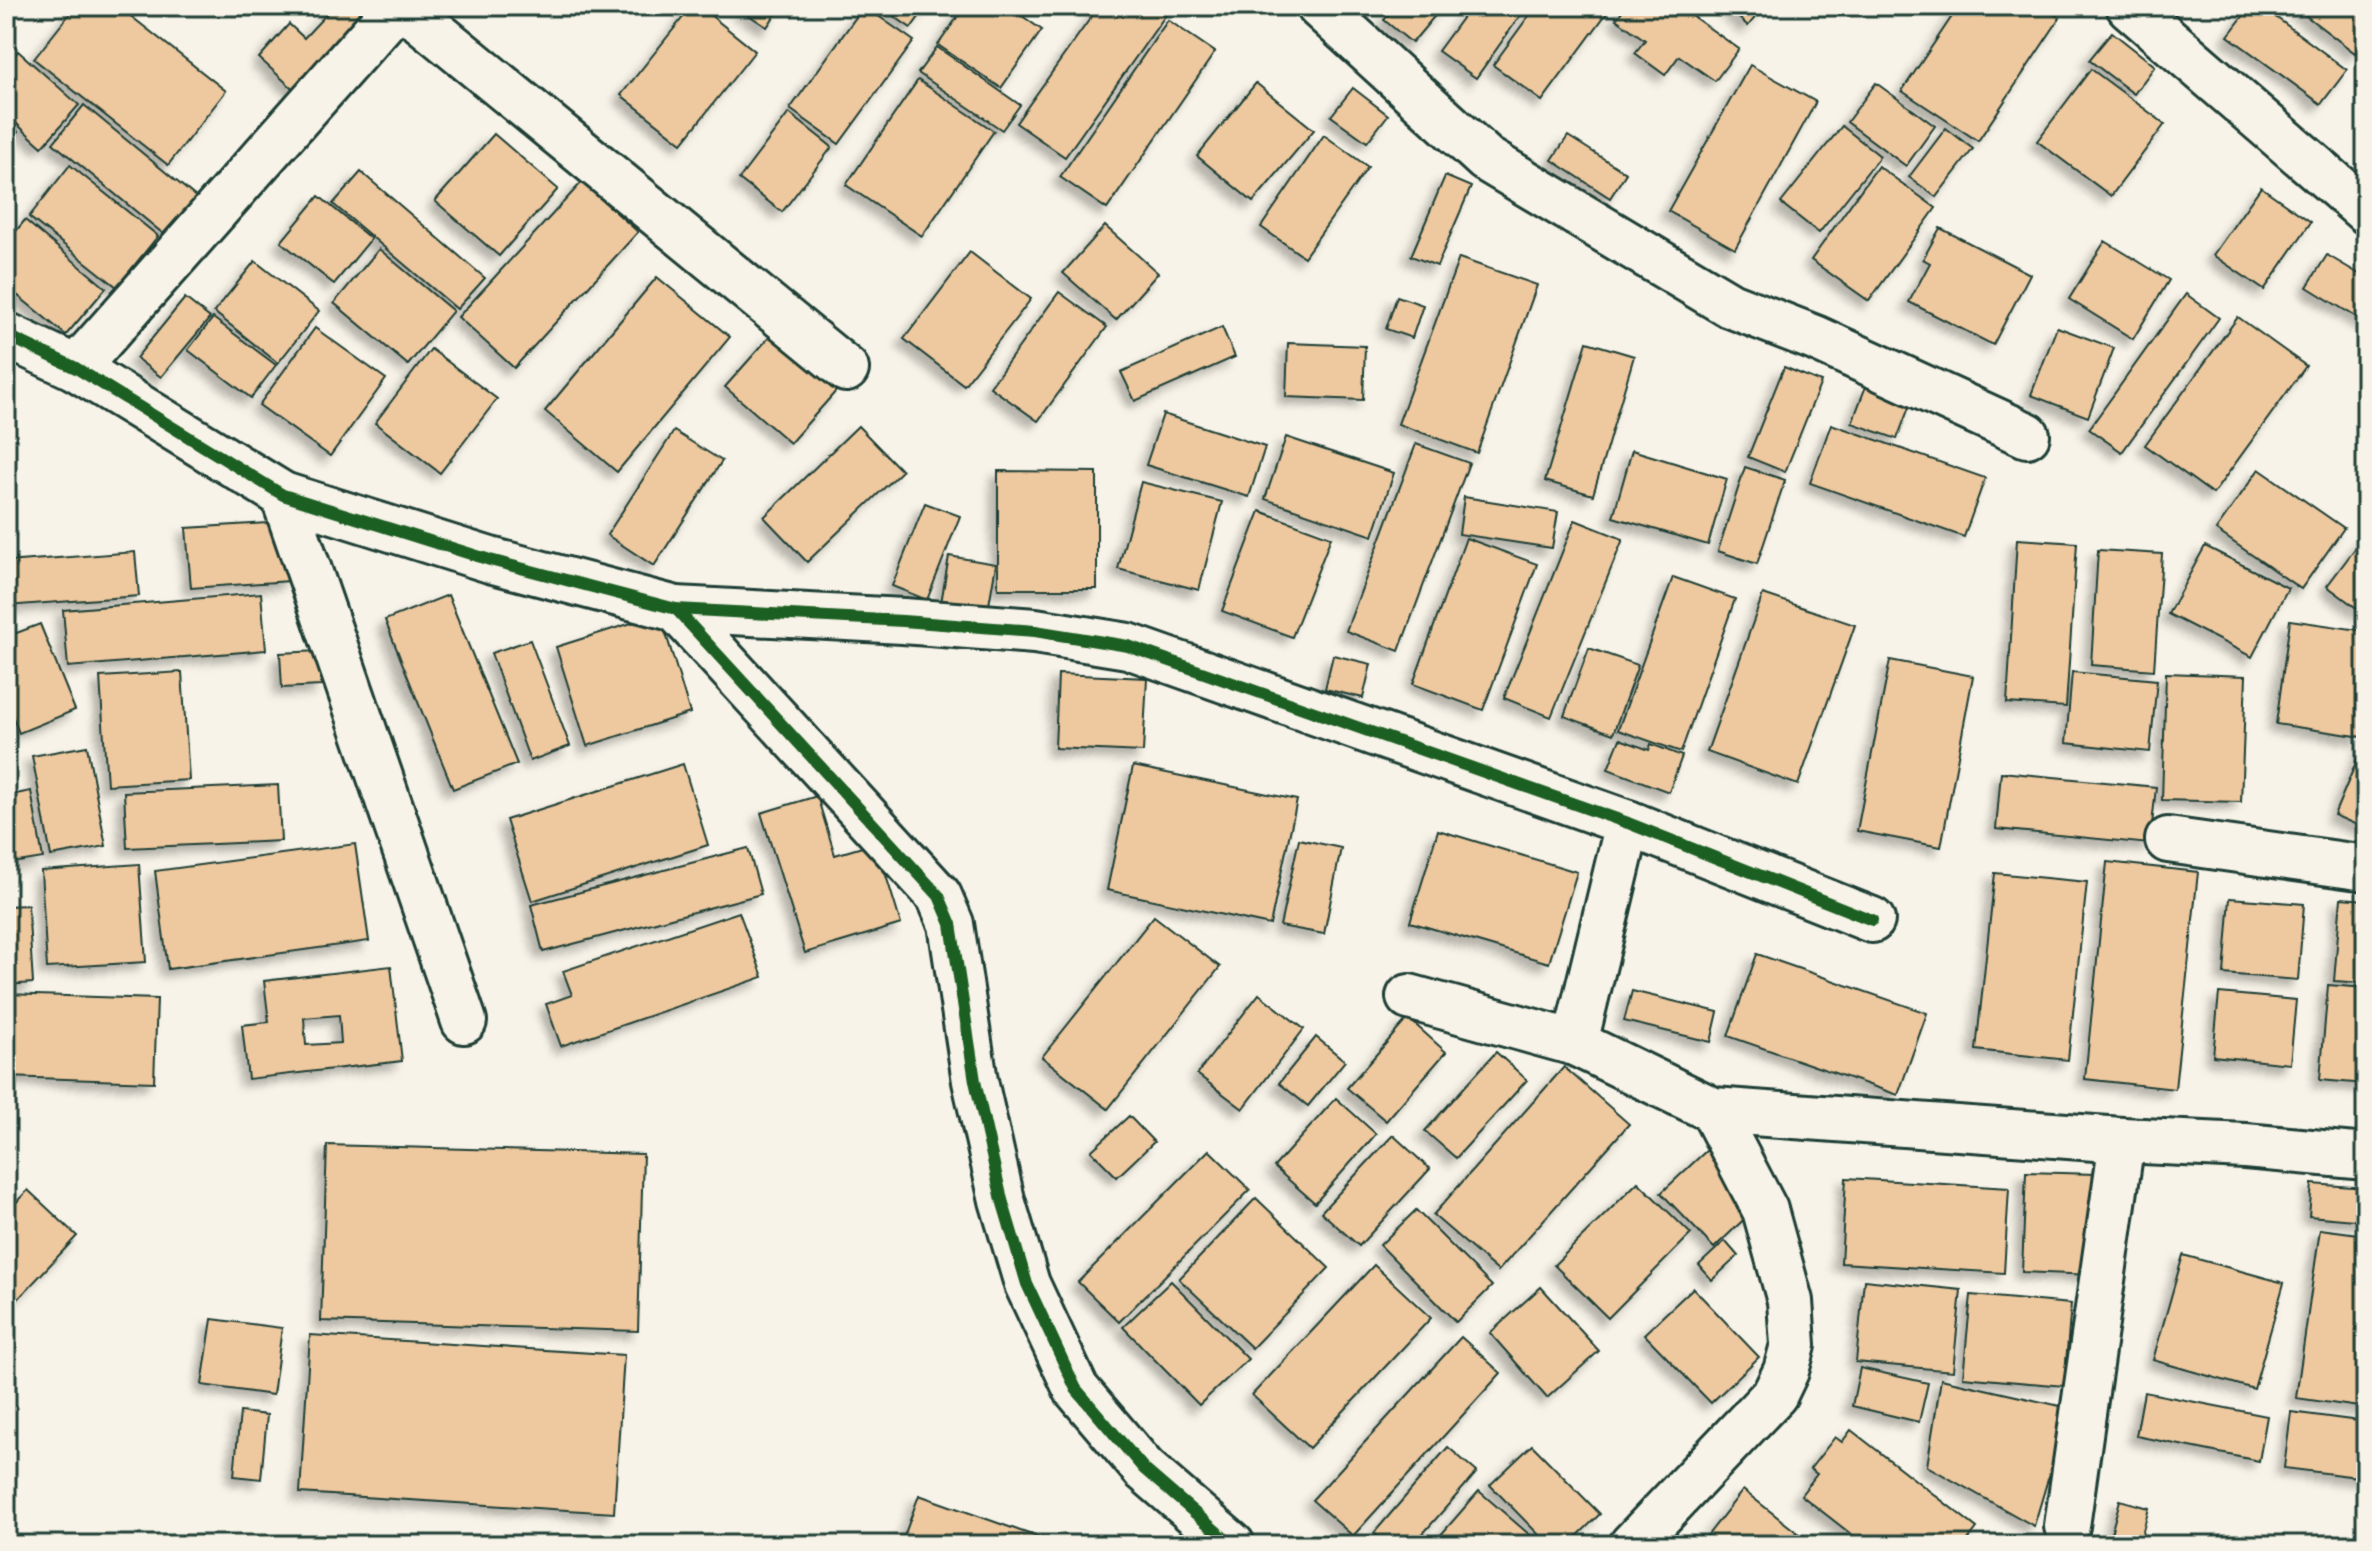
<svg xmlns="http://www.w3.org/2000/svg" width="2372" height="1551" font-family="'Gochi Hand',sans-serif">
	<defs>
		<filter id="shadow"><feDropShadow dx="-7" dy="7" stdDeviation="4" flood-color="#0004"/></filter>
	</defs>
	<rect width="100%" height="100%" fill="#f7f3e8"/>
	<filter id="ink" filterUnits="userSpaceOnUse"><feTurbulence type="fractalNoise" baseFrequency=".0125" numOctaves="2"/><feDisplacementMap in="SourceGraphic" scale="16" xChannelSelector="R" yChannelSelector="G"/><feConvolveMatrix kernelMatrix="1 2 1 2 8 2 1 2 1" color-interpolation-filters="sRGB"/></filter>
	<g filter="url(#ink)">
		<g fill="#eec89e" stroke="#1f3d34" stroke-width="2" fill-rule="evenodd" filter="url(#shadow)">
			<path d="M76,6H118L226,91L168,165L34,59Z"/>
			<path d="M334,6H360L371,15L300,95L259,58L289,24L304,38Z"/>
			<path d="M692,6H699L755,51L682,143L621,95Z"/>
			<path d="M735,6H781L767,27Z"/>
			<path d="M864,6L914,41L839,144L790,109Z"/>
			<path d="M879,6H927L911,28Z"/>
			<path d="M965,6H1008L1042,30L1001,88L938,45Z"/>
			<path d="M1099,6H1172L1065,157L1016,123Z"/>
			<path d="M1396,6H1443L1412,43L1384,20Z"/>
			<path d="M1471,6H1527L1476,78L1438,51Z"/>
			<path d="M1536,6H1612L1542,101L1493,65Z"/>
			<path d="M1626,6H1678L1739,49L1715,81L1679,56L1665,75L1635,53L1645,40L1616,19Z"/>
			<path d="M1726,6H1765L1748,26Z"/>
			<path d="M1959,6H2041L2060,18L1978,141L1902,91Z"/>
			<path d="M2251,6H2261L2347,70L2321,104L2228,36Z"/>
			<path d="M2293,6H2366V39L2355,53Z"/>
			<path d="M1168,20L1215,52L1107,209L1060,177Z"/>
			<path d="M2112,32L2155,66L2134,94L2089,60Z"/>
			<path d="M937,47L1020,105L1002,130L918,73Z"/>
			<path d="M18,51L79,105L42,147L6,114V64Z"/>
			<path d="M1750,65L1816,102L1735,249L1668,211Z"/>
			<path d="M2091,69L2165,124L2111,196L2037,141Z"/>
			<path d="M918,80L994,131L922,236L846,185Z"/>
			<path d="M1256,83L1314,130L1253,202L1197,156Z"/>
			<path d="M1876,83L1935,126L1906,166L1847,122Z"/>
			<path d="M1353,88L1388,115L1367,142L1331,116Z"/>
			<path d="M84,105L203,203L172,241L53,143Z"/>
			<path d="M789,113L832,147L782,212L739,179Z"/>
			<path d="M6,120L18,132L6,144Z"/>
			<path d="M1842,126L1880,156L1819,233L1781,203Z"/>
			<path d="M1946,128L1973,149L1936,197L1909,177Z"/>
			<path d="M494,134L558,189L499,256L435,201Z"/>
			<path d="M1324,135L1368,167L1304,257L1261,227Z"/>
			<path d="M1568,136L1626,173L1610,198L1552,160Z"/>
			<path d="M70,165L158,236L117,287L29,217Z"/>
			<path d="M1878,166L1936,208L1869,301L1811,260Z"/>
			<path d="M361,172L485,278L457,309L333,204Z"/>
			<path d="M1445,176L1471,187L1437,266L1411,256Z"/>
			<path d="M582,182L638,232L514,368L458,317Z"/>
			<path d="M2261,187L2311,222L2264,290L2213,255Z"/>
			<path d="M319,196L371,239L334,284L281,242Z"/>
			<path d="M25,220L106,288L66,335L6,286V243Z"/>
			<path d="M1105,226L1158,273L1116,320L1063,273Z"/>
			<path d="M1940,228L2030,274L1993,345L1909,302L1930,263L1923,259Z"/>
			<path d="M2105,241L2169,280L2133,339L2069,299Z"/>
			<path d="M379,249L453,311L408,365L334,303Z"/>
			<path d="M970,252L1031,299L964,385L904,339Z"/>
			<path d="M2327,255L2366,278V323L2307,287Z"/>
			<path d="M1459,258L1537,285L1477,453L1398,424Z"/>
			<path d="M255,261L319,311L278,363L214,312Z"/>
			<path d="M657,277L730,337L617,472L545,411Z"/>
			<path d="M1059,292L1107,327L1038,421L990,387Z"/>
			<path d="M2186,294L2219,318L2122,452L2089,429Z"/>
			<path d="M1397,296L1423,305L1412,338L1386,329Z"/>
			<path d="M185,298L210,318L161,377L136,358Z"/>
			<path d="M2238,317L2306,366L2213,494L2145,445Z"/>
			<path d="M213,318L276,365L251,398L188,350Z"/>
			<path d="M1222,327L1235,357L1135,401L1121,372Z"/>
			<path d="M2057,327L2114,348L2088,417L2031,395Z"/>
			<path d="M315,328L386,379L330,456L259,405Z"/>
			<path d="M772,334L837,390L790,443L725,387Z"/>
			<path d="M1587,342L1634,356L1593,495L1545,481Z"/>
			<path d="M1288,343L1365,346L1363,400L1286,397Z"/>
			<path d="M431,349L497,399L440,473L375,423Z"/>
			<path d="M1784,367L1821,382L1785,472L1748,457Z"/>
			<path d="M1866,386L1911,402L1897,439L1852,423Z"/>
			<path d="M1163,414L1265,447L1249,497L1146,465Z"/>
			<path d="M1831,424L1985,478L1964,537L1810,483Z"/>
			<path d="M858,426L902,471L807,562L764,517Z"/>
			<path d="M674,431L722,461L654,566L607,535Z"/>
			<path d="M1286,437L1394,473L1373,536L1265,499Z"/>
			<path d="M1416,444L1469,463L1399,651L1346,631Z"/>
			<path d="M1632,450L1727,479L1708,545L1613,517Z"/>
			<path d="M1745,467L1785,480L1757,564L1718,551Z"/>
			<path d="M2259,469L2344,528L2301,589L2216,530Z"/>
			<path d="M998,471L1097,472V589H998Z"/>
			<path d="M1141,482L1222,502L1199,590L1118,569Z"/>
			<path d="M1464,497L1558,512L1552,548L1459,534Z"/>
			<path d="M925,503L960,516L927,600L892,586Z"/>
			<path d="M1260,511L1331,537L1292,637L1222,611Z"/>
			<path d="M1575,520L1623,539L1551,717L1504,698Z"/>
			<path d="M285,522L290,581L191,588L186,528Z"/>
			<path d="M2366,534V615L2327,586Z"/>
			<path d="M1466,538L1537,564L1483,710L1413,684Z"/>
			<path d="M2017,539L2077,543L2066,707L2007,703Z"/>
			<path d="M2205,546L2288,588L2252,657L2168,614Z"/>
			<path d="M2098,550L2162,554L2154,670L2091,665Z"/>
			<path d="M135,552L139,596L6,606V562Z"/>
			<path d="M949,556L996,564L988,611L941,603Z"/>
			<path d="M1673,577L1735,599L1681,752L1618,730Z"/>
			<path d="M261,593L266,650L68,667L63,610Z"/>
			<path d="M1763,594L1855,625L1798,785L1707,752Z"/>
			<path d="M448,595L517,764L453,789L385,620Z"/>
			<path d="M660,614L690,713L587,746L556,647Z"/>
			<path d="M2290,620L2366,631V713L2363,737L2276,724Z"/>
			<path d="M40,624L75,710L19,733L6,700V637Z"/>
			<path d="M530,640L570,746L530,761L491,653Z"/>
			<path d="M1589,648L1638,665L1613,734L1564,716Z"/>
			<path d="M319,651L321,686L282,688L280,653Z"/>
			<path d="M1333,655L1371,664L1363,698L1325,689Z"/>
			<path d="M1890,660L1973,676L1941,847L1857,831Z"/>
			<path d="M182,672L189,780L107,785L100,677Z"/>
			<path d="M2072,672L2157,680L2150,752L2066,743Z"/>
			<path d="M2166,673L2246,676L2241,802L2162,800Z"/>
			<path d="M1058,674L1147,678L1143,752L1055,748Z"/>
			<path d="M1620,739L1649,750L1651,744L1682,756L1669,792L1608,769Z"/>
			<path d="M2366,739V829L2334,815Z"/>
			<path d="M87,746L106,846L51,856L32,756Z"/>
			<path d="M683,764L708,845L532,901L506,820Z"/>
			<path d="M1133,766L1297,800L1270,925L1107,890Z"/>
			<path d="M2001,772L2156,787L2150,844L1996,829Z"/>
			<path d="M278,785L281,841L127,848L124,792Z"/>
			<path d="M31,791L43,858L6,864V796Z"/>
			<path d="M817,796L835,855L876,843L901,924L805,953L761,813Z"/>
			<path d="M1438,830L1577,872L1549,963L1410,922Z"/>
			<path d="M1299,839L1341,848L1324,934L1280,926Z"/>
			<path d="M355,844L369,941L168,969L155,871Z"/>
			<path d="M748,848L761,894L543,952L531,905Z"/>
			<path d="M2107,862L2198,872L2175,1089L2085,1079Z"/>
			<path d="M139,864L146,962L47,968L41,871Z"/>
			<path d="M1995,873L2087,882L2068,1060L1976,1050Z"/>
			<path d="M2230,898L2304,904L2298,980L2224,974Z"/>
			<path d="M2341,898L2366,900V983L2334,981Z"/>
			<path d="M28,905L33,983L6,985V906Z"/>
			<path d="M739,912L763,977L561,1046L546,1004L572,995L563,971Z"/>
			<path d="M1154,916L1220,967L1108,1109L1042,1057Z"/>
			<path d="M1757,954L1927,1013L1898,1095L1728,1036Z"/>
			<path d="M391,966L402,1061L248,1079L242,1025L269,1022L264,981ZM339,1015L341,1043L306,1045L304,1018Z"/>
			<path d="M2328,985L2366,988V1084L2320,1080Z"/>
			<path d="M1632,991L1718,1012L1711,1042L1624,1021Z"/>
			<path d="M2219,993L2296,1000L2290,1064L2213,1056Z"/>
			<path d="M6,994L157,999L154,1082L6,1077Z"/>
			<path d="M1259,994L1304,1029L1243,1109L1197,1074Z"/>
			<path d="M1408,1018L1446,1052L1386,1121L1347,1088Z"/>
			<path d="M1316,1037L1345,1061L1308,1106L1279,1083Z"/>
			<path d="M1496,1052L1527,1080L1456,1158L1425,1131Z"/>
			<path d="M1564,1067L1629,1124L1498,1271L1433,1215Z"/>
			<path d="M1336,1098L1376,1134L1315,1203L1274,1167Z"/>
			<path d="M1129,1116L1154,1142L1117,1177L1091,1151Z"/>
			<path d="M1393,1135L1430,1169L1359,1246L1321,1212Z"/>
			<path d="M327,1145L643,1154L638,1331L321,1321Z"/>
			<path d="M1209,1150L1250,1190L1119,1322L1078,1282Z"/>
			<path d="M1707,1150L1759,1205L1714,1248L1661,1193Z"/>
			<path d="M2026,1172L2096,1174L2093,1275L2022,1272Z"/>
			<path d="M1846,1178L2009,1188L2004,1273L1841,1263Z"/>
			<path d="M1638,1182L1691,1234L1608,1318L1554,1265Z"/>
			<path d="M2312,1184L2366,1188V1221L2309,1216Z"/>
			<path d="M28,1190L77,1236L6,1312V1213Z"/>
			<path d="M1256,1198L1329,1268L1252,1348L1179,1279Z"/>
			<path d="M1416,1210L1492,1286L1456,1322L1380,1245Z"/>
			<path d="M2320,1229L2366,1235V1408L2296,1398Z"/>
			<path d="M1725,1241L1738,1256L1712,1280L1699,1265Z"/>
			<path d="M2183,1255L2284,1283L2254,1389L2153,1360Z"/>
			<path d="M1374,1265L1431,1318L1309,1448L1252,1395Z"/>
			<path d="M1864,1280L1961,1290L1953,1371L1856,1362Z"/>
			<path d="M1171,1281L1248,1359L1199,1405L1123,1327Z"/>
			<path d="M1541,1287L1599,1351L1547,1398L1490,1333Z"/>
			<path d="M1693,1288L1759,1357L1711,1403L1644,1334Z"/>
			<path d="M1971,1295L2071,1304L2064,1386L1963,1377Z"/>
			<path d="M212,1319L282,1328L273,1395L202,1385Z"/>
			<path d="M310,1335L624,1355L614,1513L300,1493Z"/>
			<path d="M1461,1337L1501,1373L1353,1536L1312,1500Z"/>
			<path d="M1860,1368L1928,1383L1919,1422L1852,1406Z"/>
			<path d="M1941,1379L2069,1408L2034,1526L1927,1466Z"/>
			<path d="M2144,1392L2267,1416L2259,1461L2136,1436Z"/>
			<path d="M240,1412L267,1415L261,1479L234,1476Z"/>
			<path d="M2291,1412L2366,1422V1478L2284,1468Z"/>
			<path d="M1851,1430L1977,1528L1964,1545H1865L1801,1495L1817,1474L1810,1469L1835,1437L1842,1442Z"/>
			<path d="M1532,1445L1600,1514L1568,1545H1549L1490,1485Z"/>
			<path d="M1448,1447L1477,1472L1413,1545H1388L1374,1533Z"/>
			<path d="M1743,1490L1813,1545H1700Z"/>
			<path d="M1479,1491L1538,1542L1535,1545H1432Z"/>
			<path d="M919,1495L1060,1545H901Z"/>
			<path d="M2120,1500L2149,1508L2140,1542L2151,1545H2108Z"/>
		</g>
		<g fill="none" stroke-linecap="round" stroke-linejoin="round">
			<g stroke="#1f3d34" stroke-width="50">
				<g id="street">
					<path d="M403,6L846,369"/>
					<path d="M1319,6L1486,159L1730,305L1815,338L2027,435"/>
					<path d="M2129,6L2366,211"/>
					<path d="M6,335L76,368L283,495L490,560L676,609L903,621L1035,631L1128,646L1628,823L1872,920"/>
					<path d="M76,368L397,6"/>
					<path d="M283,495L464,1021"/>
					<path d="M676,609L939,896L951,924L975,1081L1002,1200L1027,1284L1076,1389L1144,1469L1232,1545"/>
					<path d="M2168,840L2366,868"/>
					<path d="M1409,997L1575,1043L1713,1110L2122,1140L2245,1146L2366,1157"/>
					<path d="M1575,1043L1628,823"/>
					<path d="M2067,1526L2122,1140"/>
					<path d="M1632,1545L1775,1394L1786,1371L1793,1345L1790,1301L1765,1210L1713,1110"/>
				</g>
			</g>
			<use href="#street" stroke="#f7f3e8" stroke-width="44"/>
			<g stroke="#f7f3e8" stroke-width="17">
				<g id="cycleway">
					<path d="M6,335L76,368L283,495L490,560L676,609L903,621L1035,631L1128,646L1628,823L1872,920"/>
					<path d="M676,609L939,896L951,924L975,1081L1002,1200L1027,1284L1076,1389L1144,1469L1232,1545"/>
				</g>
			</g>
			<use href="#cycleway" stroke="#1b5e20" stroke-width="12"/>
		</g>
	</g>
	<rect width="2372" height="1551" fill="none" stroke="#f7f3e8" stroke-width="32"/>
	<rect x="16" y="16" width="2340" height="1519" fill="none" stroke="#1f3d34" stroke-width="3" filter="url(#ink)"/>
</svg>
